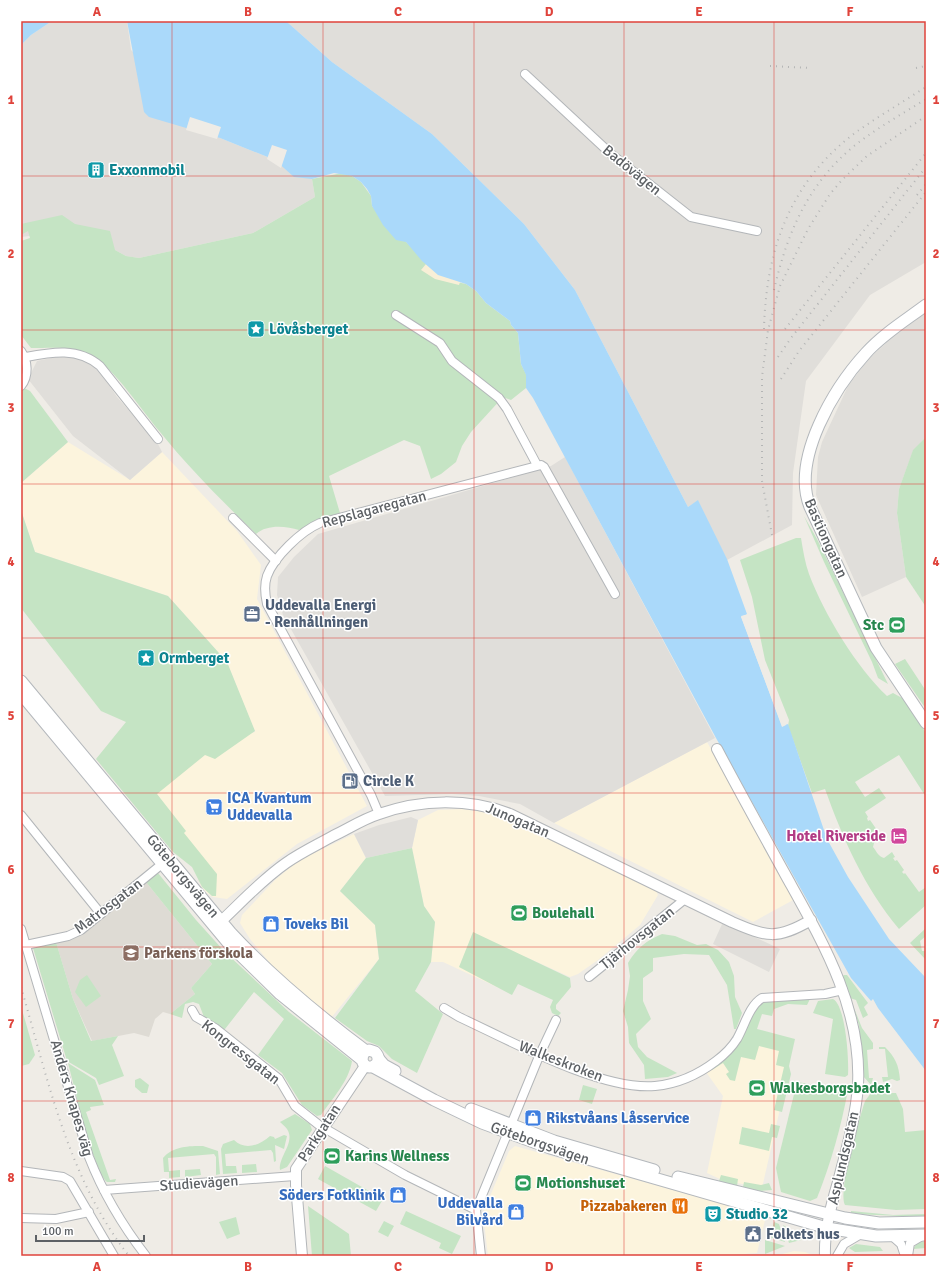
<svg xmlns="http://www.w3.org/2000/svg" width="947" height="1277" font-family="Signika,sans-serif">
	<rect width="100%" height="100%" fill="#efece6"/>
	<g fill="#fcf4dd">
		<path d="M68,442L130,480L162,452L237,531L261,565L257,599L367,806L297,844L227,899L213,897L207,893L201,886L197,872L192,864L131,798L193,749L255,732L227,662L168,596L35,552L21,510V483Z"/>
		<path d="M707,742L795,899L753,922L554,823Z"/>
		<path d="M462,809L496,814L508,818L654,887L658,895L640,925L598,960L578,974L570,977L526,957L510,993L443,962H431L435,922L424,906L412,848L418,820L438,810Z"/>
		<path d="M354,834L366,858L340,891L375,925L379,959L331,1018L278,973L250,939L240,923L242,915L275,880L299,860Z"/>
		<path d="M742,1041L791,1049L787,1078L762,1188L722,1180L707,1173L723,1096L706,1072Z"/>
		<path d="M515,1146L766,1216L757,1253L719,1256H488L483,1213L509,1151Z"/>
		<path d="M794,1251L805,1252L815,1256H775Z"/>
	</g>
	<g fill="#e0deda">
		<path d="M52,21H127L131,50L220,138L275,160L312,179L315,197L253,233L139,258L126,256L115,250L30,236L21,237V45L31,35Z"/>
		<path d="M286,21H926V262L870,295L806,381L793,473L792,525L727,560L698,501L688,507L575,290L524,224L432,134L332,62Z"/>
		<path d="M926,313V437L913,451L899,489L897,513L906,577L862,597L816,495L818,457L822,442L848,386L857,374L870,358L897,333Z"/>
		<path d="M65,355L78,358L92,365L105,379L117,397L157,442L162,452L130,480L73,436L28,379L37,361Z"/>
		<path d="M565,457L715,738L554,823L520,804L479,796L452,794L385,796L283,615L277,595L278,577L294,557L318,534L551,466Z"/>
		<path d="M411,817L418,820L412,848L366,858L354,834L379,825Z"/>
		<path d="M723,922L780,949L769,972L713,944Z"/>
	</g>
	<path fill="#dedbd4" d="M146,882L212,964L191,988L195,994L170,1014L163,1012L155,1019L149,1037L134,1033L92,1041L73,999L56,942L81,934L92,927Z"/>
	<g fill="#c5e4c4">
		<path d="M342,173L352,176L361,182L371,196L372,206L410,246L452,281L466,284L476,291L486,303L510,321L511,325L518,333L521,364L527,376L526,388L511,400L503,397L471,432L462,446L456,462L441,474L431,479L420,446L404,440L329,476L340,513L316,520L299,530C286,526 267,524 256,534C223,502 189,468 160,432C143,412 114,368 93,357C71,345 55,348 31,348L21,335V241L30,238L28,231L21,235V224L62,215L75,224L110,231L115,250L126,256L139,258L253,233L315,197L312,179Z"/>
		<path d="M24,388L30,391L68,442L21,483V391Z"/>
		<path d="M926,437V607L906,577L897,513L899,489L913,450Z"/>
		<path d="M21,510L35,552L168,596L227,662L255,731L215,759L205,755L157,794L186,831L184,833L217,874L216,896H212L202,887L192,867L173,852L96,759L126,722L101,711L21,608Z"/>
		<path d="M804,516L817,539L888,684L878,678L872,662L824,562Z"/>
		<path d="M796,538H801C803,550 805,563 809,574C824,614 857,668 887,696L893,693L902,698L907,704L926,733V797L899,755L855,782L865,797L879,788L886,798L865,812L868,817L867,818L868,821L870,820L877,830L875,831L877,833L879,832L882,837L874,843L873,847C877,852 878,856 884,858L892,852L895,857L893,858L895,861L897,860L904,870L902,872L904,874L905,873L919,892L926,887V905L899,929C864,887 843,839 825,789L812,793L788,726L789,720L765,660L752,597L740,560Z"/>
		<path d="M905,659L926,691V709L895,664Z"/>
		<path d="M412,848L424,906L435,922L431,962L415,991L443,1014L417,1073L392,1059L379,1046L367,1041L335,1018L379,959L375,925L340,891L366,858Z"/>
		<path d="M158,873L196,920L224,951L289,1012L352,1061C349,1081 332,1099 321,1115L317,1116L302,1105L282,1073L258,1055L284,1019L254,992L225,1029H221L204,1017L199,1004L193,1002L185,1004L182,1018L170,1014L195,994L191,988L212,964L146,882Z"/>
		<path d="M926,928V936L920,941L922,951H926V960L910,943Z"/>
		<path d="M473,932L570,978L571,987L556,1005V1009L561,1013L558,1016L552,1013L550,1007L553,1000L518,984L512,995L459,967Z"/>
		<path d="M662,934L675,936L697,945L706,944L718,950L729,962L734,976L735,997L742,1013L736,1029H734L727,985L709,955L684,954L653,958V971L643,978V1001L651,1019L636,1034L638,1047L647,1057L677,1073L668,1077L645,1079L644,1065L629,1043L628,1027L623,1011L628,990L630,976L628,963C636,949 647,940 662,934Z"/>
		<path d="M56,942L73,999L91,1041L118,1036L112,1045L124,1076L99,1085L96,1078L67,1061L33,948Z"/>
		<path d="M87,975L101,996L86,1007L75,992L80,980Z"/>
		<path d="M844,975H847L868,1003L864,1007L868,1015L863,1018L856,1000L850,998L842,977Z"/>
		<path d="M810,999L807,1005L788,1004L774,1009L772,1016L762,1014L757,1029L795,1039L789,1066L791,1074L782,1112L774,1110L784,1067L776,1065L779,1051L759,1046L755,1060L741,1057L735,1081L730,1080L726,1074L729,1072L723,1063L712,1070L710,1067L751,1017L759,1003L766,1001Z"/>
		<path d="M833,999C846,1006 849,1061 848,1075L845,1077L825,1074L833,1019L813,1013L818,1001Z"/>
		<path d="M852,1003L862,1028L873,1043V1049L867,1050L869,1078H873L871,1085L863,1076L859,1025Z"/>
		<path d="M21,1006L35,1055L29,1064L21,1066Z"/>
		<path d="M879,1047H885C895,1057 899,1065 900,1080L897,1081L892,1079L883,1082L882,1077H888L885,1049H879Z"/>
		<path d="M68,1063L95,1080L104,1105L90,1107L91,1110L86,1112L110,1180L116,1179L115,1182H107C93,1170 74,1085 68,1063Z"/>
		<path d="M140,1078L149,1085L147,1093H142L135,1087V1080Z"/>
		<path d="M797,1082L848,1090C841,1127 831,1163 817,1198L810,1201L781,1192L776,1168Z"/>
		<path d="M583,1085L597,1089L592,1104L579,1100Z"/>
		<path d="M871,1093H896L903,1109L905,1132L926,1130V1209L896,1210L845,1205C838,1189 859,1120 865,1101Z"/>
		<path d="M295,1114L310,1124L312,1130L287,1167L280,1170C278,1157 296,1142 287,1129C285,1126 282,1124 280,1122Z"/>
		<path d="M771,1124L780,1126L777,1138L772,1137L769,1151L739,1144L742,1127L769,1133Z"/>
		<path d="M284,1135L287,1136L284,1149L275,1145L276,1161L274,1162L273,1153L271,1150L225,1154L226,1166H236L237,1173L223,1174L221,1149L223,1144L234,1140C245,1151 260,1145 270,1136L274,1137L275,1139Z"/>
		<path d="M203,1146L218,1151L220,1174L216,1175V1157L214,1154L168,1158L169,1171L180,1170V1177L169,1178V1172H164L163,1158C173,1146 189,1146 203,1146Z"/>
		<path d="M256,1164L257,1172L242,1173V1165Z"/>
		<path d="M325,1166L383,1199L376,1211L318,1179Z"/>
		<path d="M200,1169L201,1175L185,1177V1170Z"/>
		<path d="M721,1175L738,1179L737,1186L719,1181Z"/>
		<path d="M744,1182L761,1185L769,1183L772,1190L760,1191L743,1187Z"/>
		<path d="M308,1206L349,1234L351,1256H312Z"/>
		<path d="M406,1211L461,1236L452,1254L439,1248L441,1243L400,1224Z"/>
		<path d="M851,1211L893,1215L926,1214V1217L851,1214Z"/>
		<path d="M236,1217L240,1234L227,1239L219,1222Z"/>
		<path d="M384,1221L394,1226L388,1237L378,1232Z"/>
		<path d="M774,1222L779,1224L785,1242L770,1237Z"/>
		<path d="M783,1225L805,1239L789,1243Z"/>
		<path d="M765,1240L785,1246L765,1254Z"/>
		<path d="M926,1241V1248L913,1249L917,1243Z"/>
		<path d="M856,1244L880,1247L883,1251L855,1252L849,1248Z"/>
	</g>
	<path fill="#f8efd7" d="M426,264L460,282L459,285L435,279L421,270Z"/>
	<g fill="#aad9fa">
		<path d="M21,21H52L31,35L21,45Z"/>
		<path d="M127,21H286L332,62L432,134L524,224L575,290L688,507L698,500L727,559L747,614L741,617L782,726L788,724L827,839L848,877L889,939L926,978V1074L878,1009L851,978L716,738L533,398L526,388V375L521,364L518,333L511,325L510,321L486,303L476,291L466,284L438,275L422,261L406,242L396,240L383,225L372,206L371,196L367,189L361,182L352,176L334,173L312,179L294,177L275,160L220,138L149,117L144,112Z"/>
	</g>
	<g fill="#efece6">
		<path d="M190,117L221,127L217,139L186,130Z"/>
		<path d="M272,145L287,150L281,168L267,159Z"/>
		<path d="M745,615L746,617L743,618L783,724L785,723L786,725L782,727L741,616Z"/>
		<path d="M873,999L878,1008L926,1071V1076L870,1002Z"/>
	</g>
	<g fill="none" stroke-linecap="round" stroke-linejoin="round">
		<g stroke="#b3b6b9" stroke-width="10">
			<g id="minor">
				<path d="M525,74L611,154L691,217L757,231"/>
				<path d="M396,315L440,343L452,361L499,398L507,409L537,465"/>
				<path d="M21,351C28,361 29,376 21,386"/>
				<path d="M26,357C52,352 78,347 100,366L158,439"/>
				<path d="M233,518L276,561"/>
				<path d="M379,814L371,795L267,604C265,595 264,585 267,576C274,557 301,531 320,523L541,465L544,467L615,594"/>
				<path d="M21,815L101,914"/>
				<path d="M21,929L89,1157C103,1193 122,1225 146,1256"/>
				<path d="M26,945L68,936L81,930L162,864"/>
				<path d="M589,977L685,899"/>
				<path d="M444,1008L459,1017C509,1040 601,1091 655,1086C677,1084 699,1074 716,1061C724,1055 732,1047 737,1039C745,1025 749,1006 762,998L825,994L843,990"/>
				<path d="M192,1010L196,1017L215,1028L279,1079L295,1106L319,1125L405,1175L476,1210"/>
				<path d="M21,1171L63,1177L70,1181L114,1256"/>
				<path d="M104,1190L295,1176"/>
				<path d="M21,1218L56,1219L89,1212"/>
				<path d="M892,1236L901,1244L905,1256"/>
				<path d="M481,1256L476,1210L540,1054L556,1020"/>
				<path d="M837,1256L844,1244L861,1234"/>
				<path d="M908,1256L910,1243L922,1236"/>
			</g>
		</g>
		<g stroke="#b3b6b9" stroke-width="12">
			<g id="tertiary">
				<path d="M717,749C739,791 762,832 785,874C821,939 862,1007 858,1085C856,1117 846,1151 838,1182C831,1206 824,1231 825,1256"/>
				<path d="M216,926C239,905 260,881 286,863C300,853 317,845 333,836C348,829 363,819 379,814C422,799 468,798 510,814L732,922C767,937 777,940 811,920"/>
				<path d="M302,1256L296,1185V1169L365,1066"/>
			</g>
		</g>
		<g stroke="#b4b8bc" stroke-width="13">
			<g id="secondary">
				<path d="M926,305C906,320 883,334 866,353C834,388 791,459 810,507L876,648L926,723"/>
				<path d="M21,681L231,933C272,977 318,1015 366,1051"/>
				<path d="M21,694L229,944L280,994L362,1060C366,1075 386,1063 375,1052L369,1050L363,1053L362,1060"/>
				<path d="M378,1058L384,1065L395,1071"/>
				<path d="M373,1067L434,1100L482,1123L550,1148L827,1228L876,1236L926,1235"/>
				<path d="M471,1109L554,1141L654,1170"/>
				<path d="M678,1177L845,1218L879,1223L926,1222"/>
			</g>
		</g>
		<use href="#minor" stroke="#fff" stroke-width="8"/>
		<use href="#tertiary" stroke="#fff" stroke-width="10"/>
		<use href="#secondary" stroke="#fff" stroke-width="11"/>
		<g stroke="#b4b5b5" stroke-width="2" stroke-dasharray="1 5" stroke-linecap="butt">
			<path d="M770,66L810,68"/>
			<path d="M916,68L926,66"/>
			<path d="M917,195L926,184"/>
			<path d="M774,290C787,233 808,184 854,146C877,128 902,114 926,99"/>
			<path d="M764,329C766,248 791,179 859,130C881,115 904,101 926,87"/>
			<path d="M785,329L926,153"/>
			<path d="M778,357L791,338L926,167"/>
			<path d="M781,379L799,351L926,192"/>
			<path d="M772,535L762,481V377L768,330L780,286L808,229L830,194L842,180L867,156L926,116"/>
			<path d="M21,987C48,1080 68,1178 129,1256"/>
		</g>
	</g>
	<path fill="none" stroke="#df433b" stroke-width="1" stroke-opacity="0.55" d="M172,21V1256M323,21V1256M474,21V1256M624,21V1256M774,21V1256M21,176H926M21,330H926M21,484H926M21,638H926M21,793H926M21,947H926M21,1101H926"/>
	<defs>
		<g id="building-square" transform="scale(0.9)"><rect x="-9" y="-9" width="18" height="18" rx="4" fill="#0f9aa8" stroke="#fff"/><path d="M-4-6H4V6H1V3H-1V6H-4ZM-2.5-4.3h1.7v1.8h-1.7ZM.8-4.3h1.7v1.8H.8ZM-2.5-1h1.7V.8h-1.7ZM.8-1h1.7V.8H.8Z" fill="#fff"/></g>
		<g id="sight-square" transform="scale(0.9)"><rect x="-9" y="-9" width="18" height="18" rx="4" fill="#0f9aa8" stroke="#fff"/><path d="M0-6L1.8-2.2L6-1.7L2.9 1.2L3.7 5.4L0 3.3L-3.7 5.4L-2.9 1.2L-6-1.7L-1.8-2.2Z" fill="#fff"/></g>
		<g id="office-square" transform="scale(0.9)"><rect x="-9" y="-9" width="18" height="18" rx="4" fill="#5c6f8a" stroke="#fff"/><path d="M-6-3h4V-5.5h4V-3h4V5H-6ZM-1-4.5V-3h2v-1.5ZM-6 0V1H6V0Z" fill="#fff"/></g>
		<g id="stadium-square" transform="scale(0.9)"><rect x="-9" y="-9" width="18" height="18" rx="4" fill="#2e9e5b" stroke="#fff"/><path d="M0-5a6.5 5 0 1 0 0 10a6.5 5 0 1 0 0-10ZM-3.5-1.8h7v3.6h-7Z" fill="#fff"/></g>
		<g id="fuel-square" transform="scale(0.9)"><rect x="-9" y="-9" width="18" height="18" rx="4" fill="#5c6f8a" stroke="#fff"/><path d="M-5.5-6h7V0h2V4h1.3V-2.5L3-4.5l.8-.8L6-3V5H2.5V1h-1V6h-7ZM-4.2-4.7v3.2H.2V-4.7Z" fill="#fff"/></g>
		<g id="supermarket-square" transform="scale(0.9)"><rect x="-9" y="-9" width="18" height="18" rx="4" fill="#3f7fe0" stroke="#fff"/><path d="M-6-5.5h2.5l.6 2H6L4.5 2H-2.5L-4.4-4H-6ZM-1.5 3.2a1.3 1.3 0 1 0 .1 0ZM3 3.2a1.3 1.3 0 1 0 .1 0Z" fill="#fff"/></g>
		<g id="hotel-square" transform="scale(0.9)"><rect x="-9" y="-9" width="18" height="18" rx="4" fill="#d1479c" stroke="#fff"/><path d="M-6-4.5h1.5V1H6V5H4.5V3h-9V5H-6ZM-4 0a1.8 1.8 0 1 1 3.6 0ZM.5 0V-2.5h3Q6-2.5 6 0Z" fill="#fff"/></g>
		<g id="shop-square" transform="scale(0.9)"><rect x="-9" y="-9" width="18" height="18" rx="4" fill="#3f7fe0" stroke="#fff"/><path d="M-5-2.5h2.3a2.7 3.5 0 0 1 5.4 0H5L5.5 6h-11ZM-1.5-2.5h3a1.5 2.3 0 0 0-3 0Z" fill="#fff"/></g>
		<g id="school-square" transform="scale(0.9)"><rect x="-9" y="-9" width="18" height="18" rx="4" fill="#8d6e63" stroke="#fff"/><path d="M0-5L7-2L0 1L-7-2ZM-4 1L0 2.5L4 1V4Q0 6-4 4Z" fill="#fff"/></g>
		<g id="restaurant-square" transform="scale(0.9)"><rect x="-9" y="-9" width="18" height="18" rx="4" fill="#e8710a" stroke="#fff"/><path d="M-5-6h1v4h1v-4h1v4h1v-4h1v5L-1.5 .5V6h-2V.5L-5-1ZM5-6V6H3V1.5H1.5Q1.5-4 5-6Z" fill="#fff"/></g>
		<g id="theatre-square" transform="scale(0.9)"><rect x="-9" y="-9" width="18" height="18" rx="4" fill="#0f9aa8" stroke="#fff"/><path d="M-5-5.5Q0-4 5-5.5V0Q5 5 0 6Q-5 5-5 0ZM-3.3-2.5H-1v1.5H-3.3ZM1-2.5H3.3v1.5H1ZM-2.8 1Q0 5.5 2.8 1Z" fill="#fff"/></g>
		<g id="civic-square" transform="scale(0.9)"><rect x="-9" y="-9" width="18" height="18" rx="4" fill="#5c6f8a" stroke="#fff"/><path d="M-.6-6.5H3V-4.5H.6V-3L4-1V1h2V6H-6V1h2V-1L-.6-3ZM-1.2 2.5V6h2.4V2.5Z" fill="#fff"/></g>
	</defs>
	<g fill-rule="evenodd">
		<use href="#building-square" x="96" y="170"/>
		<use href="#sight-square" x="256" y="329"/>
		<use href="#office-square" x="252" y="614"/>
		<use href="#stadium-square" x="897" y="625"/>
		<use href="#sight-square" x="146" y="658"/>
		<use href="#fuel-square" x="350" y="781"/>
		<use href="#supermarket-square" x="214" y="807"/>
		<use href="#hotel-square" x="899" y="836"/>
		<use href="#stadium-square" x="519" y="913"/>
		<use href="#shop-square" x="271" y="924"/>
		<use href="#school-square" x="131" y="953"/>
		<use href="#stadium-square" x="757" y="1088"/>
		<use href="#shop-square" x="533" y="1118"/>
		<use href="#stadium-square" x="332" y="1156"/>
		<use href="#stadium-square" x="523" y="1183"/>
		<use href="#shop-square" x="398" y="1195"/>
		<use href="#restaurant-square" x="680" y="1206"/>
		<use href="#shop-square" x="516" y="1212"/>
		<use href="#theatre-square" x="713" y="1214"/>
		<use href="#civic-square" x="753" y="1234"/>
	</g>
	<g text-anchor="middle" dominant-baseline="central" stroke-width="3" stroke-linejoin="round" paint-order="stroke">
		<g font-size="15" font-weight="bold" fill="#0d838f" stroke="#fff" text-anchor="start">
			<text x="109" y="170">Exxonmobil</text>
			<text x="269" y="329">Lövåsberget</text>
			<text x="159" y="658">Ormberget</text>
			<text x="726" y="1214">Studio 32</text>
		</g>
		<g font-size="15" fill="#5d6165" stroke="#fff">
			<text transform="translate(632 170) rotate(39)">Badövägen</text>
			<text transform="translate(374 509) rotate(-15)">Repslagaregatan</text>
			<text transform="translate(826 538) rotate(66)">Bastiongatan</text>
			<text transform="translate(518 820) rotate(23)">Junogatan</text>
			<text transform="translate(183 876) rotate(50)">Göteborgsvägen</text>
			<text transform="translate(108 906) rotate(-37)">Matrosgatan</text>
			<text transform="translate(637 938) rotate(-39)">Tjärhovsgatan</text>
			<text transform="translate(241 1052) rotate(38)">Kongressgatan</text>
			<text transform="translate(561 1061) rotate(21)">Walkeskroken</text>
			<text transform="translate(72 1098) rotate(74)">Anders Knapes väg</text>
			<text transform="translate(319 1133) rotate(-57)">Parkgatan</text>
			<text transform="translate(540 1143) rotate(19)">Göteborgsvägen</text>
			<text transform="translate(843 1158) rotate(-77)">Asplundsgatan</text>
			<text transform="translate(199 1183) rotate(-4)">Studievägen</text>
		</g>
		<g font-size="15" font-weight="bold" fill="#4e5e75" stroke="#fff" text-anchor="start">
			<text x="265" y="605">Uddevalla Energi<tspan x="265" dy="17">- Renhållningen</tspan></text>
			<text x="363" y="781">Circle K</text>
			<text x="766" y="1234">Folkets hus</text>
		</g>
		<g font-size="15" font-weight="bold" fill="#27864d" stroke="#fff" text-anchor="start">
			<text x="884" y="625" text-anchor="end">Stc</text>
			<text x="532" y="913">Boulehall</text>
			<text x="770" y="1088">Walkesborgsbadet</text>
			<text x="345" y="1156">Karins Wellness</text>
			<text x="536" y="1183">Motionshuset</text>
		</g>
		<g font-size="15" font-weight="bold" fill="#366cbe" stroke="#fff" text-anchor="start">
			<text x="227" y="798">ICA Kvantum<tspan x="227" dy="17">Uddevalla</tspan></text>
			<text x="284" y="924">Toveks Bil</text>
			<text x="546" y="1118">Rikstvåans Låsservice</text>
			<text x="385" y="1195" text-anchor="end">Söders Fotklinik</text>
			<text x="503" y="1203" text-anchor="end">Uddevalla<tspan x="503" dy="17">Bilvård</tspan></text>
		</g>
		<g font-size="15" font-weight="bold" fill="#b23c85" stroke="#fff" text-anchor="end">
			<text x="886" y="836">Hotel Riverside</text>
		</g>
		<g font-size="15" font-weight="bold" fill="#785e54" stroke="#fff" text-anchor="start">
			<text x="144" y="953">Parkens förskola</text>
		</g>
		<g font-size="15" font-weight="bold" fill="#c56008" stroke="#fff" text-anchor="end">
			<text x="667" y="1206">Pizzabakeren</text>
		</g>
	</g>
	<rect width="947" height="1277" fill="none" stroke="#ffffff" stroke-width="44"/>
	<path d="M36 1235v6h108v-6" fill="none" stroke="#5d6165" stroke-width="2"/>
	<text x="42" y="1235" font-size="12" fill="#5d6165" stroke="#ffffff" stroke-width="3" paint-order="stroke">100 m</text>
	<rect x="22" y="22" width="903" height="1233" fill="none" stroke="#df433b" stroke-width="1.5"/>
	<g font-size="13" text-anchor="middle" font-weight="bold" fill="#df433b">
		<text x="97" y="16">A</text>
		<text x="248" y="16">B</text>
		<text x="398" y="16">C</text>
		<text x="549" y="16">D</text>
		<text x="699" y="16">E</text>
		<text x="850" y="16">F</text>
		<text x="11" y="104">1</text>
		<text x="936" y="104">1</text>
		<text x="11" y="258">2</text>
		<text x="936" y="258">2</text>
		<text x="11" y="412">3</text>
		<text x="936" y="412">3</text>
		<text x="11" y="566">4</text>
		<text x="936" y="566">4</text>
		<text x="11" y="720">5</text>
		<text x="936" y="720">5</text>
		<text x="11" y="874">6</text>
		<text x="936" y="874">6</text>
		<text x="11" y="1028">7</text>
		<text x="936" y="1028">7</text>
		<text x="11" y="1182">8</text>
		<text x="936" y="1182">8</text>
		<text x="97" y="1271">A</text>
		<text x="248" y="1271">B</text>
		<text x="398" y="1271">C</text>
		<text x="549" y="1271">D</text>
		<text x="699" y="1271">E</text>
		<text x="850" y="1271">F</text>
	</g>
</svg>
